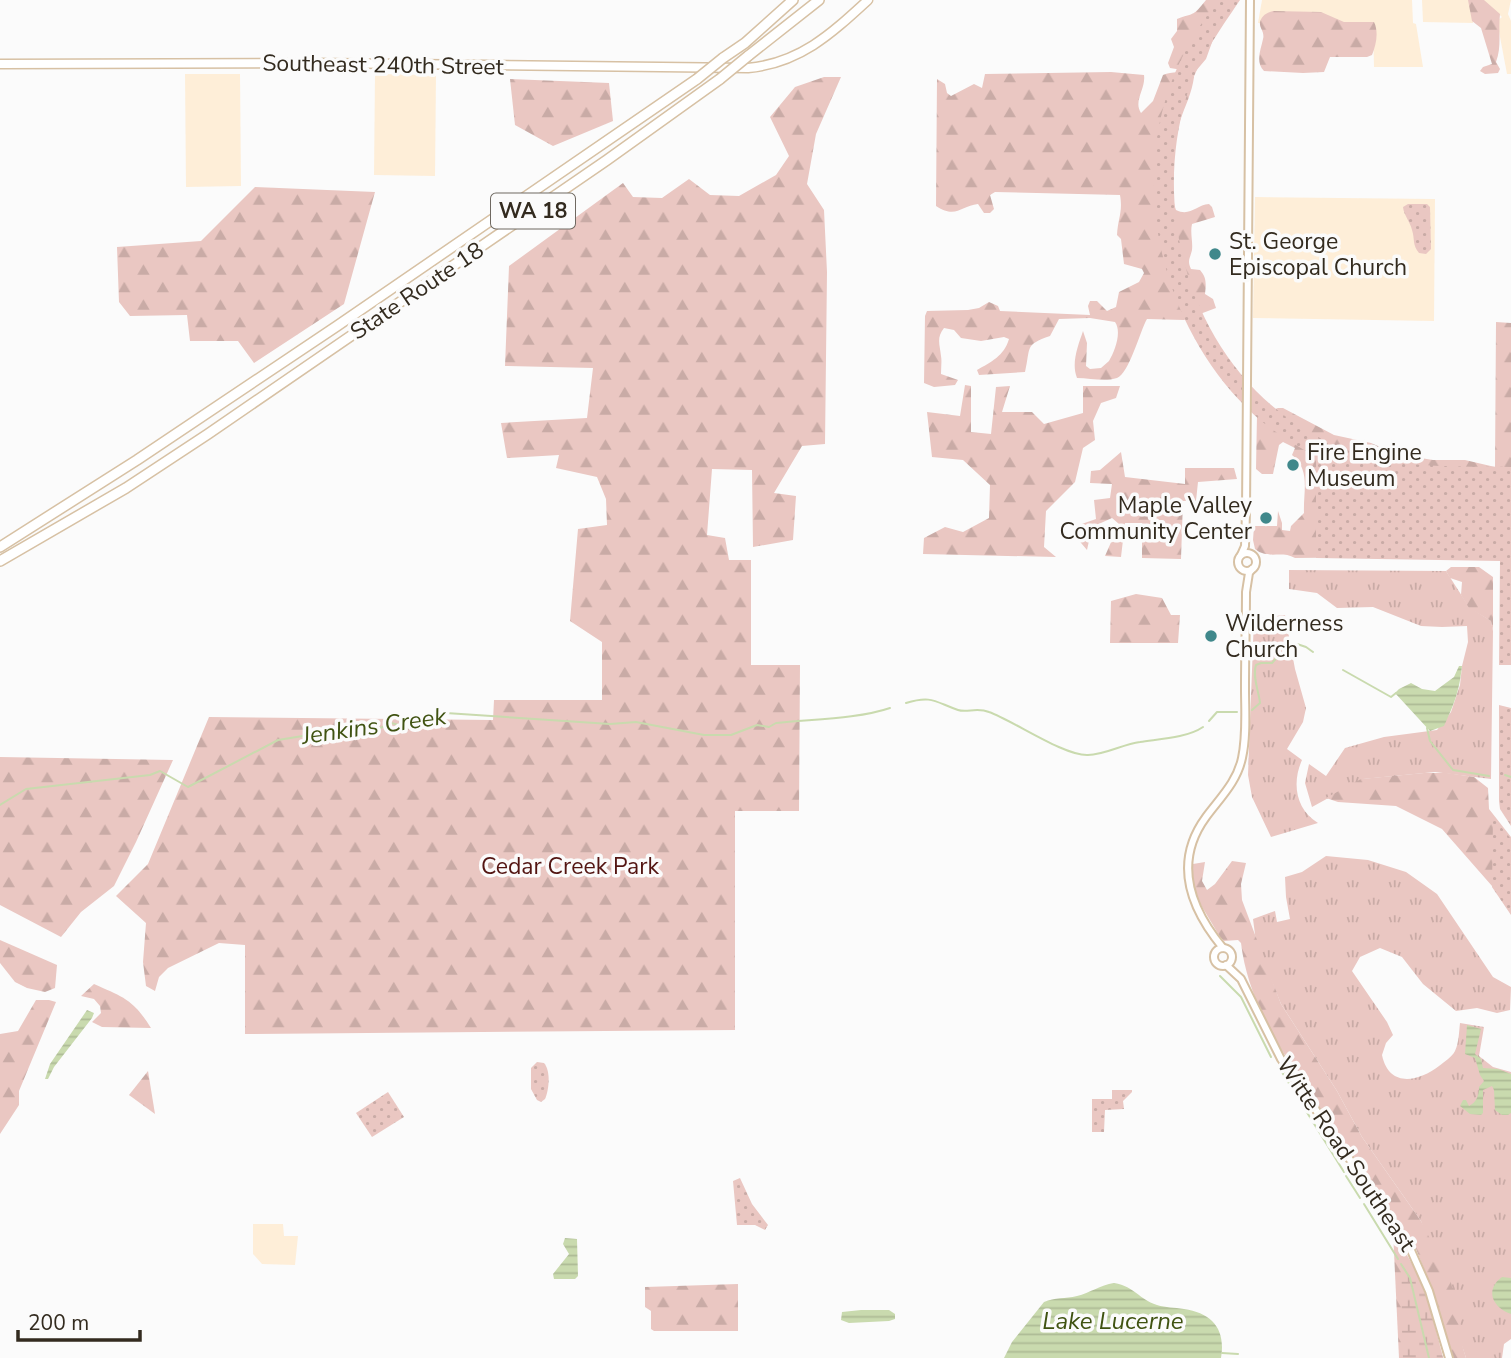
<svg xmlns="http://www.w3.org/2000/svg" width="1511" height="1358" font-family="'Nunito Sans',sans-serif">
	<defs>
		<pattern id="grass-tufts" width="24" height="20" patternUnits="userSpaceOnUse" patternTransform="scale(1.75)"><rect width="24" height="20" fill="#eac7c2"/><path d="M3 7l-1-3M5 7V3M7 7l1-3M15 17l-1-3M17 17v-4M19 17l1-3" fill="none" stroke="#c9aba6"/></pattern>
		<pattern id="forest-firs" width="22" height="20" patternUnits="userSpaceOnUse" patternTransform="scale(1.75)"><rect width="22" height="20" fill="#eac7c2"/><path d="M5 1l3.5 6h-7zM16 11l3.5 6h-7z" fill="#c9aba6"/></pattern>
		<pattern id="wetland-marsh" width="20" height="14" patternUnits="userSpaceOnUse" patternTransform="scale(1.75)"><rect width="20" height="14" fill="#eac7c2"/><path d="M1 5h8M5 5V1M11 12h8M15 12V8" fill="none" stroke="#c9aba6"/></pattern>
		<pattern id="park-dots" width="8" height="8" patternUnits="userSpaceOnUse" patternTransform="scale(1.75)"><rect width="8" height="8" fill="#eac7c2"/><path d="M2 2h.1M6 6h.1" fill="none" stroke="#c9aba6" stroke-width="1.8" stroke-linecap="round"/></pattern>
		<pattern id="water-rules" width="6" height="5" patternUnits="userSpaceOnUse" patternTransform="scale(1.75)"><rect width="6" height="5" fill="#c9daae"/><path d="M0 2.5h6" fill="none" stroke="#adbb95"/></pattern>
	</defs>
	<rect width="100%" height="100%" fill="#fbfbfb"/>
	<g fill="#feeed8">
		<path d="M1262,0H1412L1413,23L1416,24L1423,67H1374L1373,23H1258Z"/>
		<path d="M1422,0H1469L1473,9V23L1423,22Z"/>
		<path d="M1483,0H1511L1508,14L1511,21V74H1507L1497,21L1502,17Z"/>
		<path d="M185,74H240L241,186L186,187Z"/>
		<path d="M375,74L436,75L435,176L374,175Z"/>
		<path d="M1255,197L1435,199L1434,321L1253,318Z"/>
		<path d="M253,1224H283L284,1236H298L295,1265L262,1264L253,1254Z"/>
	</g>
	<g fill="url(#grass-tufts)">
		<path d="M1289,570L1446,571L1469,607L1491,621L1493,631L1491,779L1435,772L1363,779L1312,807L1305,783L1309,764L1326,776L1345,748L1384,737L1437,730L1451,712L1460,685L1462,666L1468,642L1467,626L1442,627L1421,626L1373,607L1337,608L1317,593L1289,589Z"/>
		<path d="M1285,615L1295,669L1306,708L1303,722L1287,749L1302,760C1292,782 1295,809 1318,823L1271,837L1252,797L1248,775L1254,618Z"/>
		<path d="M1326,856L1368,860L1406,872L1437,894L1493,977L1511,987L1510,1010L1497,1013L1477,1008L1456,1011L1423,984L1402,957L1380,948L1360,957L1352,971L1387,1022L1393,1035L1386,1043L1382,1055C1389,1088 1418,1082 1439,1066C1444,1062 1452,1057 1455,1051C1459,1043 1459,1031 1460,1023L1484,1027L1479,1056L1493,1067L1511,1072V1339L1504,1344L1502,1358H1466L1421,1221L1362,1137L1337,1091L1281,1004L1256,942L1253,919L1275,911L1277,922L1290,919L1286,897L1285,877L1302,872Z"/>
	</g>
	<g fill="url(#forest-firs)">
		<path d="M1206,0H1233L1215,34L1206,59L1195,72L1170,68L1168,63L1174,47L1171,39L1177,31V19C1196,12 1192,17 1206,0Z"/>
		<path d="M1468,0H1484L1500,14C1498,31 1502,46 1496,62L1500,69L1498,73L1485,74L1480,71L1483,67L1492,64L1481,28L1472,21Z"/>
		<path d="M1273,11L1321,12L1344,22H1374C1379,32 1376,45 1372,55L1367,57H1330L1324,72L1303,73L1264,71C1255,62 1261,49 1263,39C1265,32 1259,28 1260,22C1262,15 1267,13 1273,11Z"/>
		<path d="M1111,72L1144,75C1146,89 1133,101 1141,113L1153,101L1163,75C1173,71 1185,71 1194,77C1192,93 1185,106 1180,121C1172,142 1168,189 1176,210C1190,217 1196,205 1209,204L1212,207L1215,217L1192,224C1190,233 1193,242 1192,250C1190,259 1187,260 1191,269L1200,270C1207,278 1206,284 1205,294L1213,299L1216,308L1184,320L1147,319C1140,331 1129,374 1117,378C1105,382 1090,378 1077,378C1071,363 1078,346 1083,331L1087,343L1086,366L1090,369L1101,368L1109,361C1115,351 1122,332 1115,322L1090,318L1059,319L1050,336C1024,345 1031,347 1025,372L979,375L977,370C991,362 1004,356 1009,339L1004,337L981,341L961,338L954,330L944,328C936,338 940,345 941,356C942,361 941,368 941,374L958,380L955,385L934,387L924,383L925,316L927,311L968,310L979,308L989,302L998,306L1000,311L1090,315L1088,306L1090,301H1097L1107,311L1116,307L1119,292L1139,282L1144,273L1142,269L1124,264L1121,239L1117,235C1118,218 1123,212 1120,195L995,192L990,195L994,209L990,213H984L978,204C961,206 956,219 936,206L937,79L945,84L947,93L951,96L974,84L982,88L985,74Z"/>
		<path d="M824,77H841L816,134L807,184L824,210L827,272L825,444L802,446L774,493L796,496L793,540L753,547L752,470L712,469L707,535L725,538L729,560H751V665H800L799,811H735V1030L245,1034V945L219,943L168,968L159,977L155,991L146,986L143,962L146,923L116,896L148,864L209,717L493,720L494,700H602V642L570,621L578,529L607,525L606,499L597,477L556,468L559,455L507,458L501,423L587,418L593,368L505,366L509,266L623,183L633,197L662,198L689,179L710,195L739,196L776,175L789,156L770,117L795,87Z"/>
		<path d="M510,79L609,83L613,121L553,146L515,125Z"/>
		<path d="M255,187L375,192L344,304L254,363L238,341H190L187,315L130,316L119,302L117,247L201,241Z"/>
		<path d="M1496,322L1511,323V523L1493,556L1295,558C1281,550 1268,560 1255,549L1253,540L1254,526H1277L1278,511L1282,523V530L1290,531L1291,526L1304,513C1303,492 1311,470 1292,455L1295,448L1283,442L1279,445L1273,474H1262L1256,469L1257,415L1278,408H1283L1334,435L1371,443L1396,454L1433,460H1465L1495,467Z"/>
		<path d="M965,385L971,386V432L991,434L996,387L1010,386L1002,412H1032L1044,424L1083,413V386H1120L1116,398L1101,403L1093,421L1095,440L1083,448L1075,482L1046,511L1044,547L1056,557L923,554L924,538L945,527L963,532L989,518L990,485L963,460L932,457L927,412L960,416Z"/>
		<path d="M1121,452L1125,477L1185,484V468H1234L1237,479L1198,482L1196,501H1183L1181,559L1142,558V523H1125L1121,557L1105,556L1119,524L1112,518L1092,527L1087,550L1076,537V526L1096,519L1094,500L1110,498L1112,484L1090,483L1091,471L1100,470Z"/>
		<path d="M1451,567H1479L1493,577V631L1491,621L1469,608L1461,595L1462,582L1450,578L1446,571Z"/>
		<path d="M1136,594L1162,598L1171,615H1180L1178,643H1110L1111,601Z"/>
		<path d="M0,757L173,760L136,842L114,886L81,912L61,937L0,905Z"/>
		<path d="M1424,773H1447L1474,777L1488,788L1489,809L1511,837V914L1492,886L1442,829L1396,806L1338,802L1326,798L1361,779Z"/>
		<path d="M1232,861L1246,863L1241,884L1242,900L1281,1004L1337,1091L1362,1137L1421,1221L1450,1279L1452,1287L1457,1293L1463,1348L1466,1358H1451L1429,1281L1416,1249C1387,1208 1359,1166 1331,1124C1293,1068 1249,1011 1241,943L1238,940L1224,941L1220,937L1195,895L1187,865L1205,862L1202,881L1207,890L1215,884Z"/>
		<path d="M0,940L57,965L55,988L45,992L27,988L15,982L0,963Z"/>
		<path d="M94,984C123,997 133,999 151,1028L102,1027L92,1022L101,1013L100,1006L94,999L81,996Z"/>
		<path d="M36,1000H49L56,1002L19,1091V1105L0,1134V1034L18,1031Z"/>
		<path d="M148,1071L155,1114L129,1095Z"/>
		<path d="M1393,1231L1415,1269L1428,1301L1443,1358H1399Z"/>
		<path d="M738,1284V1331H654L651,1329V1311L645,1307V1287Z"/>
	</g>
	<path fill="url(#wetland-marsh)" d="M1410,1272L1417,1274L1428,1301L1443,1358H1403L1400,1273Z"/>
	<g fill="url(#park-dots)">
		<path d="M1218,0H1240C1219,31 1197,62 1186,98C1145,237 1210,403 1353,452C1403,469 1458,466 1511,467V665H1499L1500,561L1316,558V457C1291,443 1267,428 1247,408C1162,324 1128,185 1175,73C1186,47 1201,23 1218,0Z"/>
		<path d="M1408,204H1427L1430,207L1431,249L1426,254L1419,253C1412,245 1415,239 1412,230C1410,221 1404,216 1403,207Z"/>
		<path d="M1499,705L1511,708V826L1500,809L1499,801Z"/>
		<path d="M1493,817L1511,839V915L1492,887Z"/>
		<path d="M537,1062L544,1063C551,1071 549,1090 545,1099L541,1102L537,1100L531,1089V1068Z"/>
		<path d="M1112,1090H1132V1092L1123,1101L1124,1109L1105,1110L1104,1132H1092V1099H1112Z"/>
		<path d="M388,1092L404,1117L372,1137L356,1113Z"/>
		<path d="M740,1178L752,1204L768,1225L765,1230L755,1225H737L733,1181Z"/>
	</g>
	<g fill="url(#water-rules)">
		<path d="M1459,666H1462C1459,692 1455,702 1444,726L1430,731L1395,693L1399,689L1411,683L1422,689L1435,691L1454,677Z"/>
		<path d="M87,1010L94,1013L92,1018L54,1067L48,1079H45L50,1064Z"/>
		<path d="M1467,1025L1481,1029L1475,1054L1481,1059L1483,1068L1498,1069L1511,1074V1113L1508,1115H1502L1495,1110L1494,1090L1492,1086L1483,1090V1113L1481,1115L1470,1114L1460,1106L1463,1100H1466L1469,1106C1477,1102 1479,1095 1479,1087L1484,1081L1480,1075L1475,1058L1465,1054Z"/>
		<path d="M565,1238L577,1239L578,1276L575,1279H554L553,1274L569,1254L563,1244Z"/>
		<path d="M1502,1277L1511,1278V1314C1493,1308 1484,1290 1502,1277Z"/>
		<path d="M1114,1283C1136,1287 1138,1299 1157,1305C1166,1308 1174,1307 1184,1309C1212,1313 1226,1329 1221,1358H1004L1012,1342L1044,1302C1055,1297 1065,1299 1077,1296C1090,1293 1100,1285 1114,1283Z"/>
		<path d="M861,1310H889L895,1314V1319L889,1321L849,1323L841,1320L842,1312Z"/>
	</g>
	<g fill="none" stroke-linecap="round" stroke-linejoin="round">
		<g stroke="#c9daae" stroke-width="2">
			<path d="M1343,670L1391,697L1396,693"/>
			<path d="M906,703C932,695 935,702 958,710C967,713 977,707 989,712C1014,721 1064,756 1088,755C1105,755 1123,744 1140,742C1159,739 1187,738 1203,727"/>
			<path d="M1252,710L1260,703C1259,692 1252,676 1256,665L1261,663H1272L1280,654L1297,644L1306,647L1313,652"/>
			<path d="M1209,721L1217,712H1237"/>
			<path d="M1427,728L1430,741L1453,770L1489,776"/>
			<path d="M1505,775L1511,777"/>
			<path d="M0,805L26,789L150,775L160,771L188,787L278,740L346,729L376,730L391,723L403,726L418,718H428L446,713L610,724L636,722L704,735H731L757,725L769,727L776,723C811,719 858,719 890,708"/>
			<path d="M1220,976L1241,997L1271,1057"/>
			<path d="M1280,1069L1344,1172"/>
			<path d="M1346,1176L1360,1198"/>
			<path d="M1364,1204L1398,1259"/>
			<path d="M1401,1264L1410,1278L1429,1358"/>
			<path d="M1222,1353L1238,1354"/>
		</g>
		<g stroke="#d7c1a4" stroke-width="10">
			<g id="minor">
				<circle cx="1247" cy="562" r="9"/>
				<path d="M1241,555L1245,546L1246,511L1250,0"/>
				<circle cx="1223" cy="957" r="9"/>
				<path d="M1223,948C1190,908 1173,862 1206,817C1220,798 1237,782 1242,758C1247,735 1245,711 1245,688C1245,656 1246,624 1246,592L1249,573L1252,569"/>
				<path d="M1226,965L1241,979L1281,1059L1409,1246L1429,1291L1449,1358"/>
			</g>
		</g>
		<g stroke="#d7c1a4" stroke-width="11">
			<path id="major" d="M0,64L315,63L748,68C800,63 831,34 868,0"/>
		</g>
		<g stroke="#d7c1a4" stroke-width="12">
			<g id="highway">
				<path d="M748,56L819,0"/>
				<path d="M723,58L745,43L793,0"/>
				<path d="M0,547L137,460L337,326L697,79"/>
				<path d="M0,561L126,488L208,434L607,160L720,79"/>
			</g>
		</g>
		<use href="#minor" stroke="#fff" stroke-width="6"/>
		<use href="#major" stroke="#fff" stroke-width="8"/>
		<use href="#highway" stroke="#fff" stroke-width="9"/>
		<g stroke="#d7c1a4" stroke-width="12" stroke-linecap="butt">
			<g id="highway-bridge">
				<path d="M697,79L723,58"/>
				<path d="M720,79L748,56"/>
			</g>
		</g>
		<use href="#highway-bridge" stroke="#fff" stroke-width="9"/>
	</g>
	<g fill="#40888b" stroke="#fbfbfb" stroke-width="2.5">
		<circle cx="1215" cy="254" r="7"/>
		<circle cx="1293" cy="465" r="7"/>
		<circle cx="1266" cy="518" r="7"/>
		<circle cx="1211" cy="636" r="7"/>
	</g>
	<g text-anchor="middle" dominant-baseline="central" stroke-width="7" stroke-linejoin="round" paint-order="stroke">
		<rect fill="#fbfbfb" stroke="#6f6961" stroke-width="2" x="491" y="193.5" width="84" height="35" rx="5"/>
		<g font-size="21" font-weight="bold" fill="#332b1f">
			<text x="533" y="211">WA 18</text>
		</g>
		<g font-size="23" fill="#332b1f" stroke="#fbfbfb">
			<text transform="translate(383 65) rotate(1)">Southeast 240th Street</text>
			<text transform="translate(417 291) rotate(-34)">State Route 18</text>
			<text transform="translate(1346 1154) rotate(56)">Witte Road Southeast</text>
		</g>
		<g font-size="23" fill="#332b1f" stroke="#fbfbfb" text-anchor="start">
			<text x="1229" y="241">St. George<tspan x="1229" dy="26">Episcopal Church</tspan></text>
			<text x="1307" y="452">Fire Engine<tspan x="1307" dy="26">Museum</tspan></text>
			<text x="1252" y="505" text-anchor="end">Maple Valley<tspan x="1252" dy="26">Community Center</tspan></text>
			<text x="1225" y="623">Wilderness<tspan x="1225" dy="26">Church</tspan></text>
		</g>
		<g font-size="23" fill="#531512" stroke="#fbfbfb">
			<text x="570" y="866">Cedar Creek Park</text>
		</g>
		<g font-size="24" font-style="italic" fill="#405312" stroke="#fbfbfb">
			<text transform="translate(374 726) rotate(-8)">Jenkins Creek</text>
			<text x="1113" y="1321">Lake Lucerne</text>
		</g>
	</g>
	<path d="M18 1330v10h122v-10" fill="none" stroke="#332b1f" stroke-width="3.5"/>
	<text x="28" y="1330" font-size="21" fill="#332b1f" stroke="#fbfbfb" stroke-width="5" paint-order="stroke">200 m</text>
</svg>
